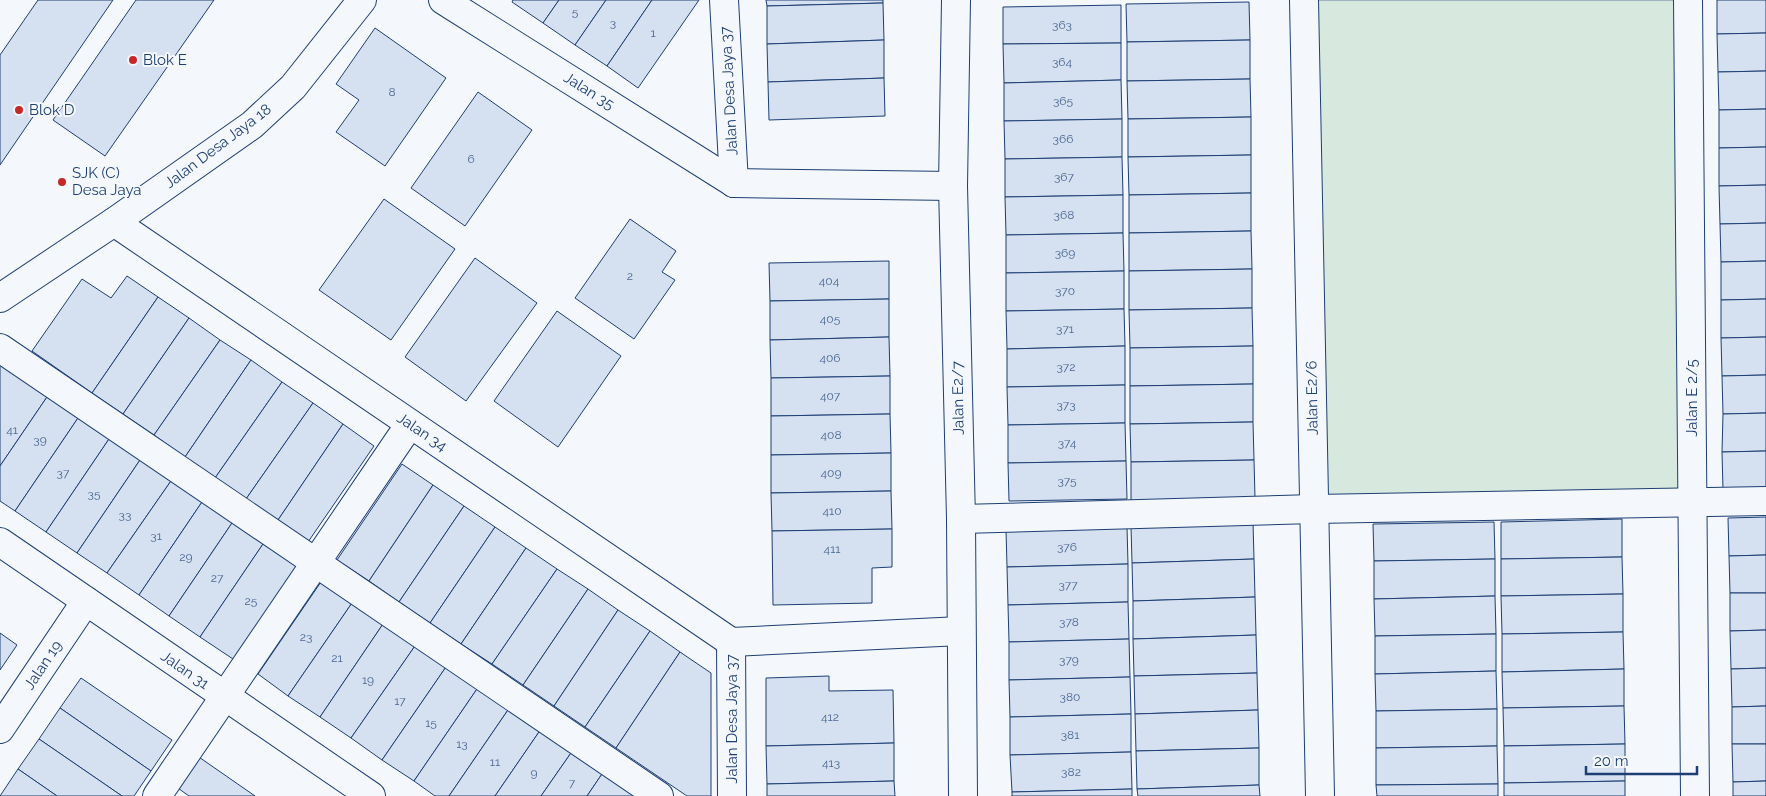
<svg xmlns="http://www.w3.org/2000/svg" width="1766" height="796" font-family="Raleway,sans-serif">
	<rect width="100%" height="100%" fill="#f4f7fb"/>
	<path fill="#d7e8df" stroke="#687fa3" d="M1304,0H1688L1693,503L1314,509Z"/>
	<g fill="#d5e0f0" stroke="#1d3f73">
		<path d="M38,0H113L0,165V55Z"/>
		<path d="M136,0H214L105,156L53,120Z"/>
		<path d="M513,0H559L543,23L512,2Z"/>
		<path d="M559,0H606L575,45L543,23Z"/>
		<path d="M606,0H652L607,66L575,45Z"/>
		<path d="M652,0H699L638,88L607,66Z"/>
		<path d="M766,0H883V3L767,6Z"/>
		<path d="M1717,0H1766V33L1717,34Z"/>
		<path d="M1249,2L1250,40L1127,42L1126,4Z"/>
		<path d="M883,3L884,40L767,44V6Z"/>
		<path d="M1121,5V43L1003,44V7Z"/>
		<path d="M375,28L446,78L385,166L336,132L359,100L336,84Z"/>
		<path d="M1766,33V71L1718,72L1717,34Z"/>
		<path d="M884,40V78L768,82L767,44Z"/>
		<path d="M1250,40V79L1127,81V42Z"/>
		<path d="M1121,43V80L1004,83L1003,44Z"/>
		<path d="M1766,71V109L1719,110L1718,72Z"/>
		<path d="M884,78L885,116L769,120L768,82Z"/>
		<path d="M1250,79L1251,117L1128,119L1127,81Z"/>
		<path d="M1121,80L1122,119L1004,121V83Z"/>
		<path d="M478,92L532,130L465,226L411,188Z"/>
		<path d="M1766,109V147L1719,148V110Z"/>
		<path d="M1251,117V155L1128,157V119Z"/>
		<path d="M1122,119V157L1005,159L1004,121Z"/>
		<path d="M1766,147V185L1719,186V148Z"/>
		<path d="M1251,155V193L1129,195L1128,157Z"/>
		<path d="M1122,157L1123,195L1005,197V159Z"/>
		<path d="M1766,185V223L1720,224L1719,186Z"/>
		<path d="M1251,193V231L1129,233V195Z"/>
		<path d="M1123,195V233L1006,235L1005,197Z"/>
		<path d="M384,199L455,249L391,340L319,290Z"/>
		<path d="M630,219L676,251L662,272L675,280L634,339L575,298Z"/>
		<path d="M1766,223V261L1721,262L1720,224Z"/>
		<path d="M1251,231L1252,269L1129,271V233Z"/>
		<path d="M1123,233L1124,271L1006,273V235Z"/>
		<path d="M475,258L537,303L466,401L405,357Z"/>
		<path d="M889,261V299L770,301L769,263Z"/>
		<path d="M1766,261V299L1721,300V262Z"/>
		<path d="M1252,269V308L1129,310V271Z"/>
		<path d="M1124,271V309L1006,311V273Z"/>
		<path d="M127,276L158,297L92,393L32,351L82,279L111,298Z"/>
		<path d="M158,297L189,318L123,414L92,393Z"/>
		<path d="M889,299V337L770,340V301Z"/>
		<path d="M1766,299V337L1721,338V300Z"/>
		<path d="M1252,308L1253,346L1130,348L1129,310Z"/>
		<path d="M1124,309L1125,346L1007,349L1006,311Z"/>
		<path d="M557,311L621,356L558,447L494,401Z"/>
		<path d="M189,318L220,340L154,435L123,414Z"/>
		<path d="M889,337L890,376L771,378L770,340Z"/>
		<path d="M1766,337V375L1722,376L1721,338Z"/>
		<path d="M220,340L251,360L185,457L154,435Z"/>
		<path d="M1125,346V385L1007,387V349Z"/>
		<path d="M1253,346V384L1130,386V348Z"/>
		<path d="M251,360L282,382L215,478L185,457Z"/>
		<path d="M0,361L49,394L0,466Z"/>
		<path d="M1766,375V413L1723,414L1722,376Z"/>
		<path d="M890,376V414L771,416V378Z"/>
		<path d="M282,382L313,403L246,499L215,478Z"/>
		<path d="M1253,384V422L1130,424V386Z"/>
		<path d="M1125,385V423L1008,425L1007,387Z"/>
		<path d="M49,394L80,415L15,511L0,501V466Z"/>
		<path d="M313,403L343,424L278,520L246,499Z"/>
		<path d="M1766,413V451L1722,452L1723,414Z"/>
		<path d="M890,414L891,453L771,455V416Z"/>
		<path d="M80,415L111,436L46,532L15,511Z"/>
		<path d="M1253,422L1254,460L1131,462L1130,424Z"/>
		<path d="M1125,423L1126,461L1008,463V425Z"/>
		<path d="M343,424L374,446L308,542L278,520Z"/>
		<path d="M111,436L142,457L77,553L46,532Z"/>
		<path d="M1766,451V489L1723,490L1722,452Z"/>
		<path d="M891,453V491L771,493V455Z"/>
		<path d="M142,457L173,478L107,573L77,553Z"/>
		<path d="M1254,460L1255,498L1131,501V462Z"/>
		<path d="M1126,461L1127,499L1009,501L1008,463Z"/>
		<path d="M402,464L433,485L369,581L337,560Z"/>
		<path d="M173,478L204,499L139,595L107,573Z"/>
		<path d="M433,485L464,506L399,602L369,581Z"/>
		<path d="M891,491L892,529L772,531L771,493Z"/>
		<path d="M204,499L234,520L169,616L139,595Z"/>
		<path d="M464,506L495,527L430,623L399,602Z"/>
		<path d="M1766,517V555L1729,556L1728,518Z"/>
		<path d="M1622,519V557L1501,559V522Z"/>
		<path d="M234,520L265,541L200,637L169,616Z"/>
		<path d="M1253,522L1254,559L1132,563L1131,526Z"/>
		<path d="M1494,522L1495,559L1374,561L1373,524Z"/>
		<path d="M495,527L526,548L461,644L430,623Z"/>
		<path d="M1127,527L1128,564L1007,567L1006,530Z"/>
		<path d="M892,529V567L872,568V603L773,605L772,531Z"/>
		<path d="M265,541L302,565L236,661L200,637Z"/>
		<path d="M526,548L557,569L492,664L461,644Z"/>
		<path d="M1766,555V593H1730L1729,556Z"/>
		<path d="M1622,557L1623,594L1501,596V559Z"/>
		<path d="M1254,559L1255,597L1133,601L1132,563Z"/>
		<path d="M1495,559V596L1374,599V561Z"/>
		<path d="M1128,564V602L1008,605L1007,567Z"/>
		<path d="M557,569L588,589L523,685L492,664Z"/>
		<path d="M323,579L354,600L288,696L258,674Z"/>
		<path d="M588,589L618,610L554,706L523,685Z"/>
		<path d="M1730,593H1766V630L1730,631Z"/>
		<path d="M1623,594V632L1502,634L1501,596Z"/>
		<path d="M1495,596L1496,634L1375,636L1374,599Z"/>
		<path d="M1255,597L1256,635L1133,639V601Z"/>
		<path d="M354,600L385,621L320,717L288,696Z"/>
		<path d="M1128,602L1129,639L1009,642L1008,605Z"/>
		<path d="M618,610L650,631L585,727L554,706Z"/>
		<path d="M385,621L417,643L351,738L320,717Z"/>
		<path d="M1766,630V668L1731,669L1730,631Z"/>
		<path d="M650,631L680,652L616,748L585,727Z"/>
		<path d="M1623,632L1624,669L1502,672V634Z"/>
		<path d="M0,633L17,645L0,670Z"/>
		<path d="M1496,634V671L1375,674V636Z"/>
		<path d="M1256,635L1257,673L1134,676L1133,639Z"/>
		<path d="M1129,639L1130,677L1009,680V642Z"/>
		<path d="M417,643L448,664L382,760L351,738Z"/>
		<path d="M680,652L711,673V796H687L616,748Z"/>
		<path d="M448,664L479,686L414,781L382,760Z"/>
		<path d="M1766,668V706L1732,707L1731,669Z"/>
		<path d="M1624,669V706L1503,708L1502,672Z"/>
		<path d="M1496,671L1497,709L1376,711L1375,674Z"/>
		<path d="M1257,673L1258,710L1135,714L1134,676Z"/>
		<path d="M829,676V691L893,690L894,743L766,746V678Z"/>
		<path d="M1130,677L1131,714L1010,717L1009,680Z"/>
		<path d="M81,678L172,740L151,771L60,708Z"/>
		<path d="M479,686L510,707L449,796H435L414,781Z"/>
		<path d="M1624,706L1625,744L1504,746L1503,708Z"/>
		<path d="M1766,706V744H1732V707Z"/>
		<path d="M510,707L541,729L495,796H449Z"/>
		<path d="M60,708L151,771L134,796H122L39,739Z"/>
		<path d="M1497,709V746L1376,748V711Z"/>
		<path d="M1258,710L1259,748L1136,751L1135,714Z"/>
		<path d="M1131,714V752L1010,755V717Z"/>
		<path d="M541,729L573,750L541,796H495Z"/>
		<path d="M39,739L122,796H57L18,769Z"/>
		<path d="M894,743V781L767,784L766,746Z"/>
		<path d="M1625,744V781L1504,783V746Z"/>
		<path d="M1732,744H1766V781L1733,782Z"/>
		<path d="M1497,746L1498,784L1376,785V748Z"/>
		<path d="M1259,748V785L1137,789L1136,751Z"/>
		<path d="M573,750L604,771L587,796H541Z"/>
		<path d="M1131,752L1132,789L1012,792L1010,755Z"/>
		<path d="M196,755L255,796H189L175,786Z"/>
		<path d="M18,769L57,796H0Z"/>
		<path d="M604,771L635,792L632,796H587Z"/>
		<path d="M894,781L895,796H767V784Z"/>
		<path d="M1625,781V796H1504V783Z"/>
		<path d="M1766,781V796H1733V782Z"/>
		<path d="M1498,784V796H1377L1376,785Z"/>
		<path d="M1259,785L1260,796H1138L1137,789Z"/>
		<path d="M1132,789V796H1012V792Z"/>
	</g>
	<g fill="none" stroke-linecap="round" stroke-linejoin="round">
		<g stroke="#1d3f73" stroke-width="30">
			<g id="minor">
				<path d="M443,0L734,183"/>
				<path d="M724,0L734,183"/>
				<path d="M956,0L953,186L961,519L963,796"/>
				<path d="M1304,0L1320,796"/>
				<path d="M1688,0L1695,796"/>
				<path d="M734,183L953,186"/>
				<path d="M114,222L731,642"/>
				<path d="M0,298L114,222L252,125L293,87L362,0"/>
				<path d="M0,348L659,796"/>
				<path d="M961,519L1314,509L1766,501"/>
				<path d="M0,542L371,796"/>
				<path d="M731,642L961,631"/>
				<path d="M731,642L732,796"/>
				<path d="M0,729L86,601"/>
				<path d="M157,796L410,424"/>
			</g>
		</g>
		<use href="#minor" stroke="#f4f7fb" stroke-width="28"/>
	</g>
	<g fill="#c62828" stroke="#f4f7fb" stroke-width="2">
		<circle cx="133" cy="60" r="5"/>
		<circle cx="19" cy="110" r="5"/>
		<circle cx="62" cy="182" r="5"/>
	</g>
	<g text-anchor="middle" dominant-baseline="central" stroke-width="4" stroke-linejoin="round" paint-order="stroke">
		<g font-size="12" fill="#4b6792">
			<text x="575" y="12">5</text>
			<text x="613" y="23">3</text>
			<text x="1062" y="25">363</text>
			<text x="653" y="33">1</text>
			<text x="1062" y="62">364</text>
			<text x="392" y="92">8</text>
			<text x="1063" y="101">365</text>
			<text x="1063" y="139">366</text>
			<text x="471" y="159">6</text>
			<text x="1064" y="177">367</text>
			<text x="1064" y="215">368</text>
			<text x="1065" y="253">369</text>
			<text x="630" y="276">2</text>
			<text x="829" y="281">404</text>
			<text x="1065" y="291">370</text>
			<text x="830" y="319">405</text>
			<text x="1065" y="329">371</text>
			<text x="830" y="358">406</text>
			<text x="1066" y="367">372</text>
			<text x="830" y="396">407</text>
			<text x="1066" y="405">373</text>
			<text x="12" y="430">41</text>
			<text x="831" y="435">408</text>
			<text x="40" y="440">39</text>
			<text x="1067" y="443">374</text>
			<text x="63" y="473">37</text>
			<text x="831" y="473">409</text>
			<text x="1067" y="481">375</text>
			<text x="94" y="494">35</text>
			<text x="832" y="511">410</text>
			<text x="125" y="515">33</text>
			<text x="156" y="536">31</text>
			<text x="1067" y="547">376</text>
			<text x="832" y="549">411</text>
			<text x="186" y="557">29</text>
			<text x="217" y="578">27</text>
			<text x="1068" y="585">377</text>
			<text x="251" y="601">25</text>
			<text x="1069" y="622">378</text>
			<text x="306" y="637">23</text>
			<text x="337" y="658">21</text>
			<text x="1069" y="660">379</text>
			<text x="368" y="680">19</text>
			<text x="1070" y="697">380</text>
			<text x="400" y="701">17</text>
			<text x="830" y="717">412</text>
			<text x="431" y="723">15</text>
			<text x="1070" y="735">381</text>
			<text x="462" y="744">13</text>
			<text x="495" y="762">11</text>
			<text x="831" y="763">413</text>
			<text x="1071" y="772">382</text>
			<text x="534" y="773">9</text>
			<text x="572" y="783">7</text>
		</g>
		<g font-size="15" fill="#1d3f73" stroke="#f4f7fb" text-anchor="start">
			<text x="143" y="60">Blok E</text>
			<text x="29" y="110">Blok D</text>
			<text x="72" y="173">SJK (C)<tspan x="72" dy="17">Desa Jaya</tspan></text>
		</g>
		<g font-size="15" fill="#1d3f73" stroke="#f4f7fb">
			<text transform="translate(589 91) rotate(32)">Jalan 35</text>
			<text transform="translate(729 91) rotate(-93)">Jalan Desa Jaya 37</text>
			<text transform="translate(218 146) rotate(-37)">Jalan Desa Jaya 18</text>
			<text transform="translate(958 398) rotate(-91)">Jalan E2/7</text>
			<text transform="translate(1312 398) rotate(-91)">Jalan E2/6</text>
			<text transform="translate(1692 398) rotate(-90)">Jalan E 2/5</text>
			<text transform="translate(422 432) rotate(34)">Jalan 34</text>
			<text transform="translate(43 665) rotate(-56)">Jalan 19</text>
			<text transform="translate(185 670) rotate(35)">Jalan 31</text>
			<text transform="translate(732 719) rotate(-90)">Jalan Desa Jaya 37</text>
		</g>
	</g>
	<path d="M1586 766v8h111v-8" fill="none" stroke="#1d3f73" stroke-width="2.5"/>
	<text x="1594" y="766" font-size="15" fill="#1d3f73" stroke="#f4f7fb" stroke-width="4" paint-order="stroke">20 m</text>
</svg>
